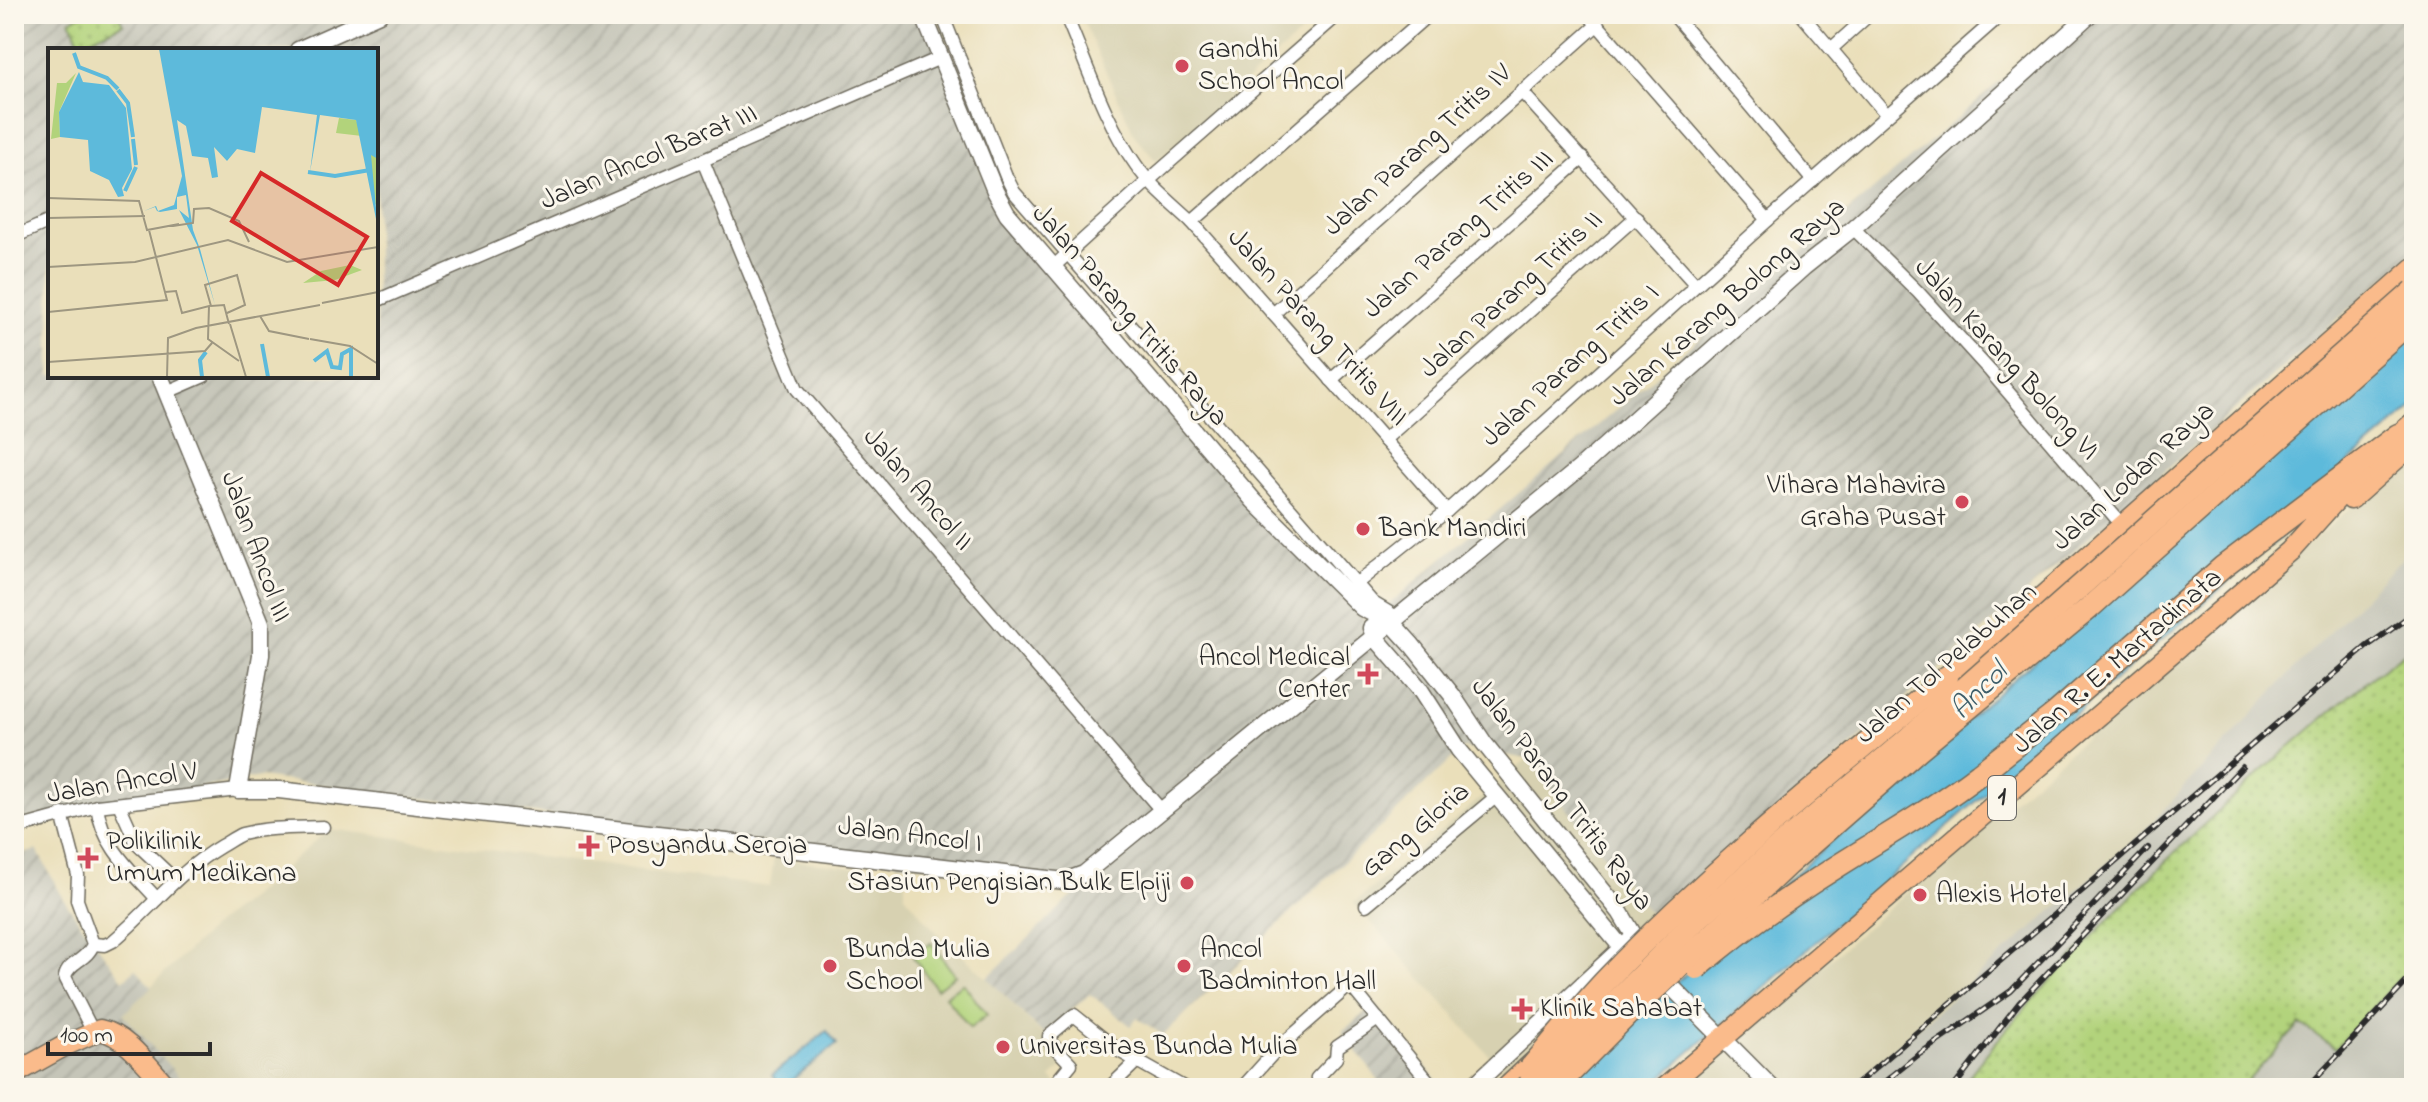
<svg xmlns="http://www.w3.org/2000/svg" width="2428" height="1102" font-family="'Indie Flower',sans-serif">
	<defs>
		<pattern id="industrial-furrows" width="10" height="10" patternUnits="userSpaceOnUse" patternTransform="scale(2)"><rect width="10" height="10" fill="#c5c5b8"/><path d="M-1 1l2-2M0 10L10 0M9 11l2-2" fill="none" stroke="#a9a99e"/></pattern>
		<pattern id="grass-dots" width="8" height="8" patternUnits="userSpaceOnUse" patternTransform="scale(2)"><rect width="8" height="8" fill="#b2d37b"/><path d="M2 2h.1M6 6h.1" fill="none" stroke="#99b56a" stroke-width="1.8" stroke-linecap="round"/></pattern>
	</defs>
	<rect width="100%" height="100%" fill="#fbf7ec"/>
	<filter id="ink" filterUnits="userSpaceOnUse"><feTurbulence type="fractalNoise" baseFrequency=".0125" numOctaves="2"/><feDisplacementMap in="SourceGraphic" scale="16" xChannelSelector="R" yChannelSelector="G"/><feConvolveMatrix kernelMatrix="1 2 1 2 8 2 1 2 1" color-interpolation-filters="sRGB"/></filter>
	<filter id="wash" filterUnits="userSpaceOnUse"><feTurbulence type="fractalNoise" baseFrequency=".006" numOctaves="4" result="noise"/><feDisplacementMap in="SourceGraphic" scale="32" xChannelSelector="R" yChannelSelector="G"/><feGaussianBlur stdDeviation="1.8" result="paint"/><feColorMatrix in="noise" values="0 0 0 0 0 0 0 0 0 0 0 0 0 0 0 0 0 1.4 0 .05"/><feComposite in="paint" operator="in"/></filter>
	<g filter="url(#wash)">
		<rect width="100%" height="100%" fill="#eadfba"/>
		<g fill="#d7d1b1">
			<path d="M1080,14H1311L1316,20L1156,161L1135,136Z"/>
			<path d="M2414,453V546L2308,654L2142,833L1848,1088H1682Z"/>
			<path d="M1528,759L1654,919L1506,1074L1354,903Z"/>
			<path d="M329,829L770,887L774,858L905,873V895L936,932L987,978L1068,1061L1051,1078L1061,1088H189L122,1014L216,924L254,895Z"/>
		</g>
		<g fill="url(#industrial-furrows)" fill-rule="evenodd">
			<path d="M14,14H928L995,210L1367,623L2079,14H2414V252L1654,919L1528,759L1463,748L1163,1035L1137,1018L1131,1026L1090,994L1043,1034L987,978L1079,890L775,844L260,777L26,819L14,825ZM50,50H376V376H50Z"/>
			<path d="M37,850L66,903L123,980L136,969L151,987L123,1014L189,1088H14V857Z"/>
			<path d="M1376,1005L1443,1088H1384L1342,1031Z"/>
		</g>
		<path fill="#c5c5b8" d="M2414,546V1088H1848L2142,833L2308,654Z"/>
		<g fill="url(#grass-dots)" stroke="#6e7f53" stroke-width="2">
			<path d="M83,14H118L123,24L80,44L70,20Z"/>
			<path d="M2414,646V963L2335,1048L2300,1024L2241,1088H1960C2006,1025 2060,970 2114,914C2173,852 2235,794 2300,738C2337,706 2374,674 2414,646Z"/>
		</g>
		<g fill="#b2d37b" stroke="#6e7f53" stroke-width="2">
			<path d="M931,943L955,975L937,989L913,957Z"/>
			<path d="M963,983L987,1015L970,1028L945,996Z"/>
		</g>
		<g fill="#5dbadb" stroke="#447283" stroke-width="2">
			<path d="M2414,327V407L2336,474L2281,537L2094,698L1649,1088H1564C1840,826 2129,578 2414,327Z"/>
			<path d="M827,1031L837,1044L782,1088L772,1075Z"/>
		</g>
	</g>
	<g filter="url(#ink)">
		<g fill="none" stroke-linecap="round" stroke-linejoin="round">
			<g stroke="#6e6a5d" stroke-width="15">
				<g id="minor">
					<path d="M942,14L1006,176L1014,192L1373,603L1398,618"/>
					<path d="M1065,14C1087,64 1104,120 1136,165C1151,187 1173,204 1192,222L1447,511"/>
					<path d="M1588,14L1768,220"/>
					<path d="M1673,14L1813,181"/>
					<path d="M1801,14L1887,115"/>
					<path d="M1831,49L1870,14"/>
					<path d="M1521,91L1696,285"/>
					<path d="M703,161L797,389L1161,810"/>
					<path d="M1192,222L1429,14"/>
					<path d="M1853,228L1918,292L1990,371L2122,525"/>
					<path d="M14,237L50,221"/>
					<path d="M1053,267L1148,181L1339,14"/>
					<path d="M376,301L940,58"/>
					<path d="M1273,314L1597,25"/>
					<path d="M1331,380L1583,158"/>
					<path d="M167,392L204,376"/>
					<path d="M1384,440L1636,217"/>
					<path d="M1357,583L1447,511L1768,220L2002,14"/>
					<path d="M119,804L137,844L174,879"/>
					<path d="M97,806C102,846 132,871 157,899"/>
					<path d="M62,814L78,875L77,900L93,944C88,960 68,962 65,977L93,1032"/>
					<path d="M14,829L97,806L238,790"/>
					<path d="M1366,905L1498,795"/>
					<path d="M93,944L105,945L113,941C151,909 177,872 221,846C228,842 235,837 242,834C268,827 297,828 323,827"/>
					<path d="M1063,1088L1057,1081L1071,1064L1049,1041V1036L1074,1015L1119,1051L1185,1088"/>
					<path d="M1109,1088L1137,1061"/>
					<path d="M1242,1088L1277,1049L1350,985L1434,1088"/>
					<path d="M1324,1088L1317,1078L1336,1058L1337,1047L1378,1019"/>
				</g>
			</g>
			<g stroke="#6e6a5d" stroke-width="19">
				<g id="tertiary">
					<path d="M923,14L995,191L1007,213L1254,501L1362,608L1392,623L1412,645L1452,695L1484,743L1620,912L1645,954"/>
					<path d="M298,50L379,14"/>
					<path d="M160,376L261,623V655L238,790H279L1065,881L1084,874L1580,468L1804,267L1853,228L2090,14"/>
					<path d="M1371,628L1374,636L1419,688L1459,750L1622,948L1638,962"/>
					<path d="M1658,973L1772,1088"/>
					<path d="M1471,1088L1628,942"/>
				</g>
			</g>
			<g stroke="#6e6a5d" stroke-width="23">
				<g id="trunk">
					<path d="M2387,445L2414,422"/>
					<path d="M2351,499L2414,443"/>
					<path d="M1967,663L2414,268"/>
					<path d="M14,1074L66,1045L100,1030C127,1035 150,1069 168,1088"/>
					<path d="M1506,1088L1538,1058"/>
					<path d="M1665,1088L2290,551L2359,474"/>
				</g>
			</g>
			<g stroke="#6e6a5d" stroke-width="25">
				<g id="motorway">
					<path d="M1947,677L1978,654"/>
					<path d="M1979,774L2055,714L2223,567L2398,435"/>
				</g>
			</g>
			<use href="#minor" stroke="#fff" stroke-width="12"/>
			<use href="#tertiary" stroke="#fff" stroke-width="16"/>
			<use href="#trunk" stroke="#fabb8b" stroke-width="20"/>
			<use href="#motorway" stroke="#fabb8b" stroke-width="22"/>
			<g stroke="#2b2b2b" stroke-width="6">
				<g id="rail">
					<path d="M1852,1088L2366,647L2414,613"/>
					<path d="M1877,1088L1918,1055L2011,991L2148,848"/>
					<path d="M1953,1088L2019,1003L2242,767"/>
					<path d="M2307,1088L2414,974"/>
				</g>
			</g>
			<use href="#rail" stroke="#fbf7ec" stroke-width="3" stroke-dasharray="9" stroke-linecap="butt"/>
			<g stroke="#6e6a5d" stroke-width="25" stroke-linecap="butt">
				<g id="motorway-bridge">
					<path d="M1697,968C1739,932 1784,900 1830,871C1880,839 1932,810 1979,774"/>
					<path d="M1529,1070C1555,1039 1581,1006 1609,977C1713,868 1832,773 1947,677"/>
					<path d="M1526,1088L1563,1055L1696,920L1768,856L1903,743L2414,291"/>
					<path d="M1555,1088L1629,1013L1788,864L1919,749L2088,609L2414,318"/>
				</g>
			</g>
			<use href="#motorway-bridge" stroke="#fabb8b" stroke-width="22"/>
		</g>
	</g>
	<g fill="#d1495b" stroke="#fbf7ec" stroke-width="3">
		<circle cx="1182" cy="66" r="8"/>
		<circle cx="1962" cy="502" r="8"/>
		<circle cx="1363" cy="529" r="8"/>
		<path d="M1364 662h8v8h8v8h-8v8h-8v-8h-8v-8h8z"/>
		<path d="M585 834h8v8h8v8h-8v8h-8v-8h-8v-8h8z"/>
		<path d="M84 846h8v8h8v8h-8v8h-8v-8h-8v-8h8z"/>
		<circle cx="1187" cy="883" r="8"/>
		<circle cx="1920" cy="895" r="8"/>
		<circle cx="830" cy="966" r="8"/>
		<circle cx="1184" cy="966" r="8"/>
		<path d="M1518 997h8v8h8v8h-8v8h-8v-8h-8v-8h8z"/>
		<circle cx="1003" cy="1047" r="8"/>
	</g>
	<g text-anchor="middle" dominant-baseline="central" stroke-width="6" stroke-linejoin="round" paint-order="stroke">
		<rect fill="#fbf7ec" stroke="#696865" stroke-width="2" x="1988" y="776" width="28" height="44" rx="6"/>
		<g font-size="26" font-weight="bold" fill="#2b2b2b">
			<text x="2002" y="798">1</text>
		</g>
		<g font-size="28" fill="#2b2b2b" stroke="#fbf7ec" text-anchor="start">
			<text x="1198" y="50">Gandhi<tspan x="1198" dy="32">School Ancol</tspan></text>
			<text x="1946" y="486" text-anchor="end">Vihara Mahavira<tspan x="1946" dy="32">Graha Pusat</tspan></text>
			<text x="1379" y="529">Bank Mandiri</text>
			<text x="1350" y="658" text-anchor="end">Ancol Medical<tspan x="1350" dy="32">Center</tspan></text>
			<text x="106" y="842">Polikilinik<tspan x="106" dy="32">Umum Medikana</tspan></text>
			<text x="607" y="846">Posyandu Seroja</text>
			<text x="1171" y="883" text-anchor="end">Stasiun Pengisian Bulk Elpiji</text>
			<text x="1936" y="895">Alexis Hotel</text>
			<text x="846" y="950">Bunda Mulia<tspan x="846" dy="32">School</tspan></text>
			<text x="1200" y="950">Ancol<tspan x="1200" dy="32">Badminton Hall</tspan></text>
			<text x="1540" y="1009">Klinik Sahabat</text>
			<text x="1019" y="1047">Universitas Bunda Mulia</text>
		</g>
		<g font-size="28" fill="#2b2b2b" stroke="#fbf7ec">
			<text transform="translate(1418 151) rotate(-42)">Jalan Parang Tritis IV</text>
			<text transform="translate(649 158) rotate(-23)">Jalan Ancol Barat III</text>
			<text transform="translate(1459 235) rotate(-41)">Jalan Parang Tritis III</text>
			<text transform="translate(1512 295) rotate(-42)">Jalan Parang Tritis II</text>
			<text transform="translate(1728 303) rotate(-41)">Jalan Karang Bolong Raya</text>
			<text transform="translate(1129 316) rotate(49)">Jalan Parang Tritis Raya</text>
			<text transform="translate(1317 328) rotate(48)">Jalan Parang Tritis VIII</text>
			<text transform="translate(2006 360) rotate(48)">Jalan Karang Bolong VI</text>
			<text transform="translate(1571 366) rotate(-42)">Jalan Parang Tritis I</text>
			<text transform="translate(2134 477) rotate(-42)">Jalan Lodan Raya</text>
			<text transform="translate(917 490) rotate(49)">Jalan Ancol II</text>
			<text transform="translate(255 547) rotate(70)">Jalan Ancol III</text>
			<text transform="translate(2118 662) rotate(-41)">Jalan R. E. Martadinata</text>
			<text transform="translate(1947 664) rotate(-41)">Jalan Tol Pelabuhan</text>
			<text transform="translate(122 784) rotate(-9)">Jalan Ancol V</text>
			<text transform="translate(1561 795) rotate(53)">Jalan Parang Tritis Raya</text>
			<text transform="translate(1416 831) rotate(-40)">Gang Gloria</text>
			<text transform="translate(910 836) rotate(7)">Jalan Ancol I</text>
		</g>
		<g font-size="30" font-style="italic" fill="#3c5d69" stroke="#fbf7ec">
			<text transform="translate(1980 692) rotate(-45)">Ancol</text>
		</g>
	</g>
	<g transform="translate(48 48)">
		<rect width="330" height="330" fill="#eadfba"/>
		<path d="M28,25L11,64L12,89L3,91L9,35H18ZM291,70L308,72L314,87L330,75V157L326,156L314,88L288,85ZM302,217L314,222L287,232L255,235L273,223Z" fill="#b2d37b"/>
		<path d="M111,1H330V111L323,107L330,181L308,72L272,67L262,124L269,67L214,59L207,105L189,101L179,113L166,99L170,129L164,130L160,110L144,108L138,78L129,72L145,182L152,201L167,257L149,197L131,162L141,170L138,147L129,149V161L112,164L109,163L107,159L96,163L108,158L110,163L126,157L134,128ZM31,24L35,34L61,37L78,60L84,121L74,140L76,148L70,149L61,132L42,123L40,92L12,89L11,64Z" fill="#5dbadb"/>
		<path fill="none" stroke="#5dbadb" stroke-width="4" d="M26,5L31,19L59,30L70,41M70,42L80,55L85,89M85,91L88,117M260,124L287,128L322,122M77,143L88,119M214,296L220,329M266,313L279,303L284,319L292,320L294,306L303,301V329M154,329L152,312L158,304"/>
		<path fill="none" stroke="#9e9781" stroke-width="2" d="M0,150L91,153L99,182L131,176M0,170L97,168M125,178L145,175L146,161L161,160L191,173L201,194M0,219L87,214L180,192L239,214L330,199M117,244L128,243L134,265L161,258L160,291L191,313M274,255L330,244M0,264L119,252L101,182M179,265L197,257L189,227L157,237L163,258L176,257L181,276M212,268L221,283L261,291M182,276L198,329M262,291L302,298L330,316M0,314L157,303L164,295M119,329L120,290L148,280L272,257"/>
		<path fill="#d62828" fill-opacity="0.15" stroke="#d62828" stroke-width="4" d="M213,125L319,189L290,237L184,173Z"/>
		<rect width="330" height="330" fill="none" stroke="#2b2b2b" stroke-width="4"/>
	</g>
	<rect width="2428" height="1102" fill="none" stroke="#fbf7ec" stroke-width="48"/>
	<path d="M48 1042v12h162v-12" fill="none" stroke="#2b2b2b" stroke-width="4"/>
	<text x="60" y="1042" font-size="24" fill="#2b2b2b" stroke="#fbf7ec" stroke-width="6" paint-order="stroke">100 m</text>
</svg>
